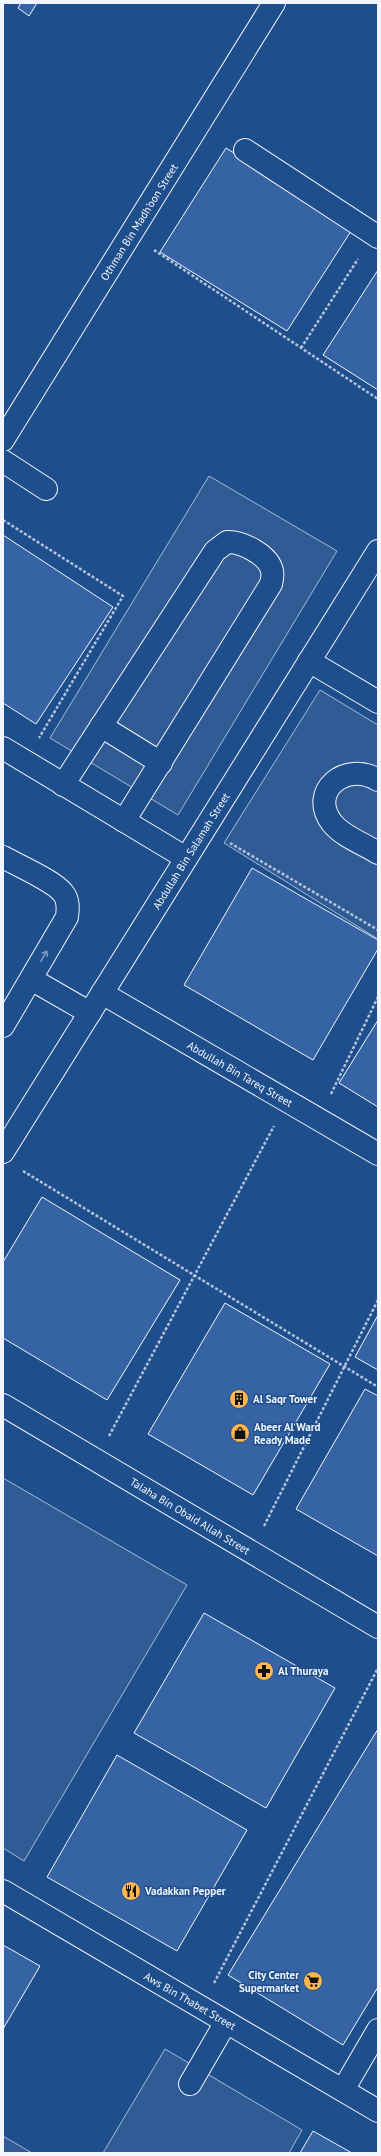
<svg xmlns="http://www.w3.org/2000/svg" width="381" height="2156" font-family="'PT Sans',sans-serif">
	<rect width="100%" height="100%" fill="#1f4e8c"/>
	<g fill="#305b95" stroke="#a8bbd7">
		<path d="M209,476L337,551L178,815L50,738Z"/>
		<path d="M320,690L378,725V939L224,843Z"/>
		<path d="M3,1478L187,1585L24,1861L3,1848Z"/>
		<path d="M165,2049L302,2130L289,2153H103Z"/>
		<path d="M3,2136L32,2153H3Z"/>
	</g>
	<g fill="#3563a3" stroke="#f2f6ff">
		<path d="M21,3H37L29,16L18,8Z"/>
		<path d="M226,148L353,228L287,331L160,252Z"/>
		<path d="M378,270V390L323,355Z"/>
		<path d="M3,535L113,607L36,724L3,703Z"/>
		<path d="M252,868L378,940V949L313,1060L184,985Z"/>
		<path d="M378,1020V1107L339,1083Z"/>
		<path d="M42,1197L180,1280L107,1400L3,1338V1262Z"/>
		<path d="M225,1303L330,1364L253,1495L148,1434Z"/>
		<path d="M378,1315V1370L355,1357Z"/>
		<path d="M365,1389L378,1396V1556L296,1509Z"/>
		<path d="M204,1613L335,1688L266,1808L134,1733Z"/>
		<path d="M378,1729V1987L343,2045L228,1975Z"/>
		<path d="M117,1755L247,1830L177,1951L47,1877Z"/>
		<path d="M3,1945L40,1966L3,2029Z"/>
		<path d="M313,2131L352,2153H300Z"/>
	</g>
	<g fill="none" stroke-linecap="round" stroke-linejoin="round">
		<g stroke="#f2f6ff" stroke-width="24">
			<g id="minor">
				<path d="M245,150L378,237"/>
				<path d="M3,440L274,3"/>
				<path d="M3,461L46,489"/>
				<path d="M309,661L378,702"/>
				<path d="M101,726L161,763"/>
				<path d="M3,748L186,858"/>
				<path d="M378,780C345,760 308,792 332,823C342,836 364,844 378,853"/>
				<path d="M63,785L215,551L227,542C241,541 269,555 272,571C273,575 272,580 271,584L124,821"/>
				<path d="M3,857C17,865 54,881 63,893C69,900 68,909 67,917L3,1026"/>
				<path d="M31,979L90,1013"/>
				<path d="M102,993L378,1154"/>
				<path d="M3,1152L378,551"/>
				<path d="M3,1405L378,1627"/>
				<path d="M3,1891L378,2111"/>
				<path d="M190,2084L226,2022"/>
				<path d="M343,2090L378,2030"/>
			</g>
		</g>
		<g stroke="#b3c4dc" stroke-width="2.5" stroke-dasharray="3 2" stroke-linecap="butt">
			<path d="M154,250L378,399"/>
			<path d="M301,348L358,259"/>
			<path d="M3,520L123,596L39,738"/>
			<path d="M230,843L378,930"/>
			<path d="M331,1094L378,997"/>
			<path d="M23,1171L378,1387"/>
			<path d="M109,1436L274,1126"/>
			<path d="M264,1526L378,1300"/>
			<path d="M214,1983L378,1668"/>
		</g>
		<use href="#minor" stroke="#1f4e8c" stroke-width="22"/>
	</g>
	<defs><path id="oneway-shaft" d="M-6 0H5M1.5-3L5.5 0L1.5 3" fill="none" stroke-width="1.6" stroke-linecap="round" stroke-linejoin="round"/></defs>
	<use stroke="#7e9ac0" href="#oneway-shaft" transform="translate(44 956) rotate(-60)"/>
	<defs>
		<g id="building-disc" transform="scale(1)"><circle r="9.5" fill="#ffb74d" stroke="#1f4e8c"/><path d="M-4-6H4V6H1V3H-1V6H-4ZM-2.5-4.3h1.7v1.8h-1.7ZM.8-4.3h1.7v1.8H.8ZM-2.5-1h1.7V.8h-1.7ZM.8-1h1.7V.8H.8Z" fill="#111"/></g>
		<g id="shop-disc" transform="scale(1)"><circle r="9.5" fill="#ffb74d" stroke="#1f4e8c"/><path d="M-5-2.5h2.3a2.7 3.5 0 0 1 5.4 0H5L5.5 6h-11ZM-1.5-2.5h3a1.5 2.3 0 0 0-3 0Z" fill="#111"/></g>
		<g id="pharmacy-disc" transform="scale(1)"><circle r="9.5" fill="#ffb74d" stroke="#1f4e8c"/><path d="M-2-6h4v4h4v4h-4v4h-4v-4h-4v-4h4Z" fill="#111"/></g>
		<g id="restaurant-disc" transform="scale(1)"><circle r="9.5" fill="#ffb74d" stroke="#1f4e8c"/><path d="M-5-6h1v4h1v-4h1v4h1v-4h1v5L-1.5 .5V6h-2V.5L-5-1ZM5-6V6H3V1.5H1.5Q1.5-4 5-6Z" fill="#111"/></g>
		<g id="supermarket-disc" transform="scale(1)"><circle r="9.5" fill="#ffb74d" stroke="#1f4e8c"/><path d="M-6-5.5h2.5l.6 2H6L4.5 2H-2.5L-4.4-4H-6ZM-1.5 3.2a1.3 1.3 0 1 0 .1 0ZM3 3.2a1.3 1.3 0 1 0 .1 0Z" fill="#111"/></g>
	</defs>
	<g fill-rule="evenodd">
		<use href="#building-disc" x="239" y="1399"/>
		<use href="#shop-disc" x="240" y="1433"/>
		<use href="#pharmacy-disc" x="264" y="1671"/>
		<use href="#restaurant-disc" x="131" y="1891"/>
		<use href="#supermarket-disc" x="313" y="1981"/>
	</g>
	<g text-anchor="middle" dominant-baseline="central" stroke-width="3" stroke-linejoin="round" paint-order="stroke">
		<g font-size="11" fill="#f2f6ff" stroke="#1f4e8c">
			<text transform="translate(139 222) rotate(-58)">Othman Bin Madh'oon Street</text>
			<text transform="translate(191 851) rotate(-58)">Abdullah Bin Salamah Street</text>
			<text transform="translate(240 1074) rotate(30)">Abdullah Bin Tareq Street</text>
			<text transform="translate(190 1516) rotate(31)">Talaha Bin Obaid Allah Street</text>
			<text transform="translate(190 2001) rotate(30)">Aws Bin Thabet Street</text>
		</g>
		<g font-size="11" font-weight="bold" fill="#f2f6ff" stroke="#1f4e8c" text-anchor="start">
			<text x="253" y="1399">Al Saqr Tower</text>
			<text x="254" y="1427">Abeer Al Ward<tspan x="254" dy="13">Ready Made</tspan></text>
			<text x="278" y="1671">Al Thuraya</text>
			<text x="145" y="1891">Vadakkan Pepper</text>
			<text x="299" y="1975" text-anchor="end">City Center<tspan x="299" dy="13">Supermarket</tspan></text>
		</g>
	</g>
	<rect width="381" height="2156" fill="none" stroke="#f2f6ff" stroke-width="8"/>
</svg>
